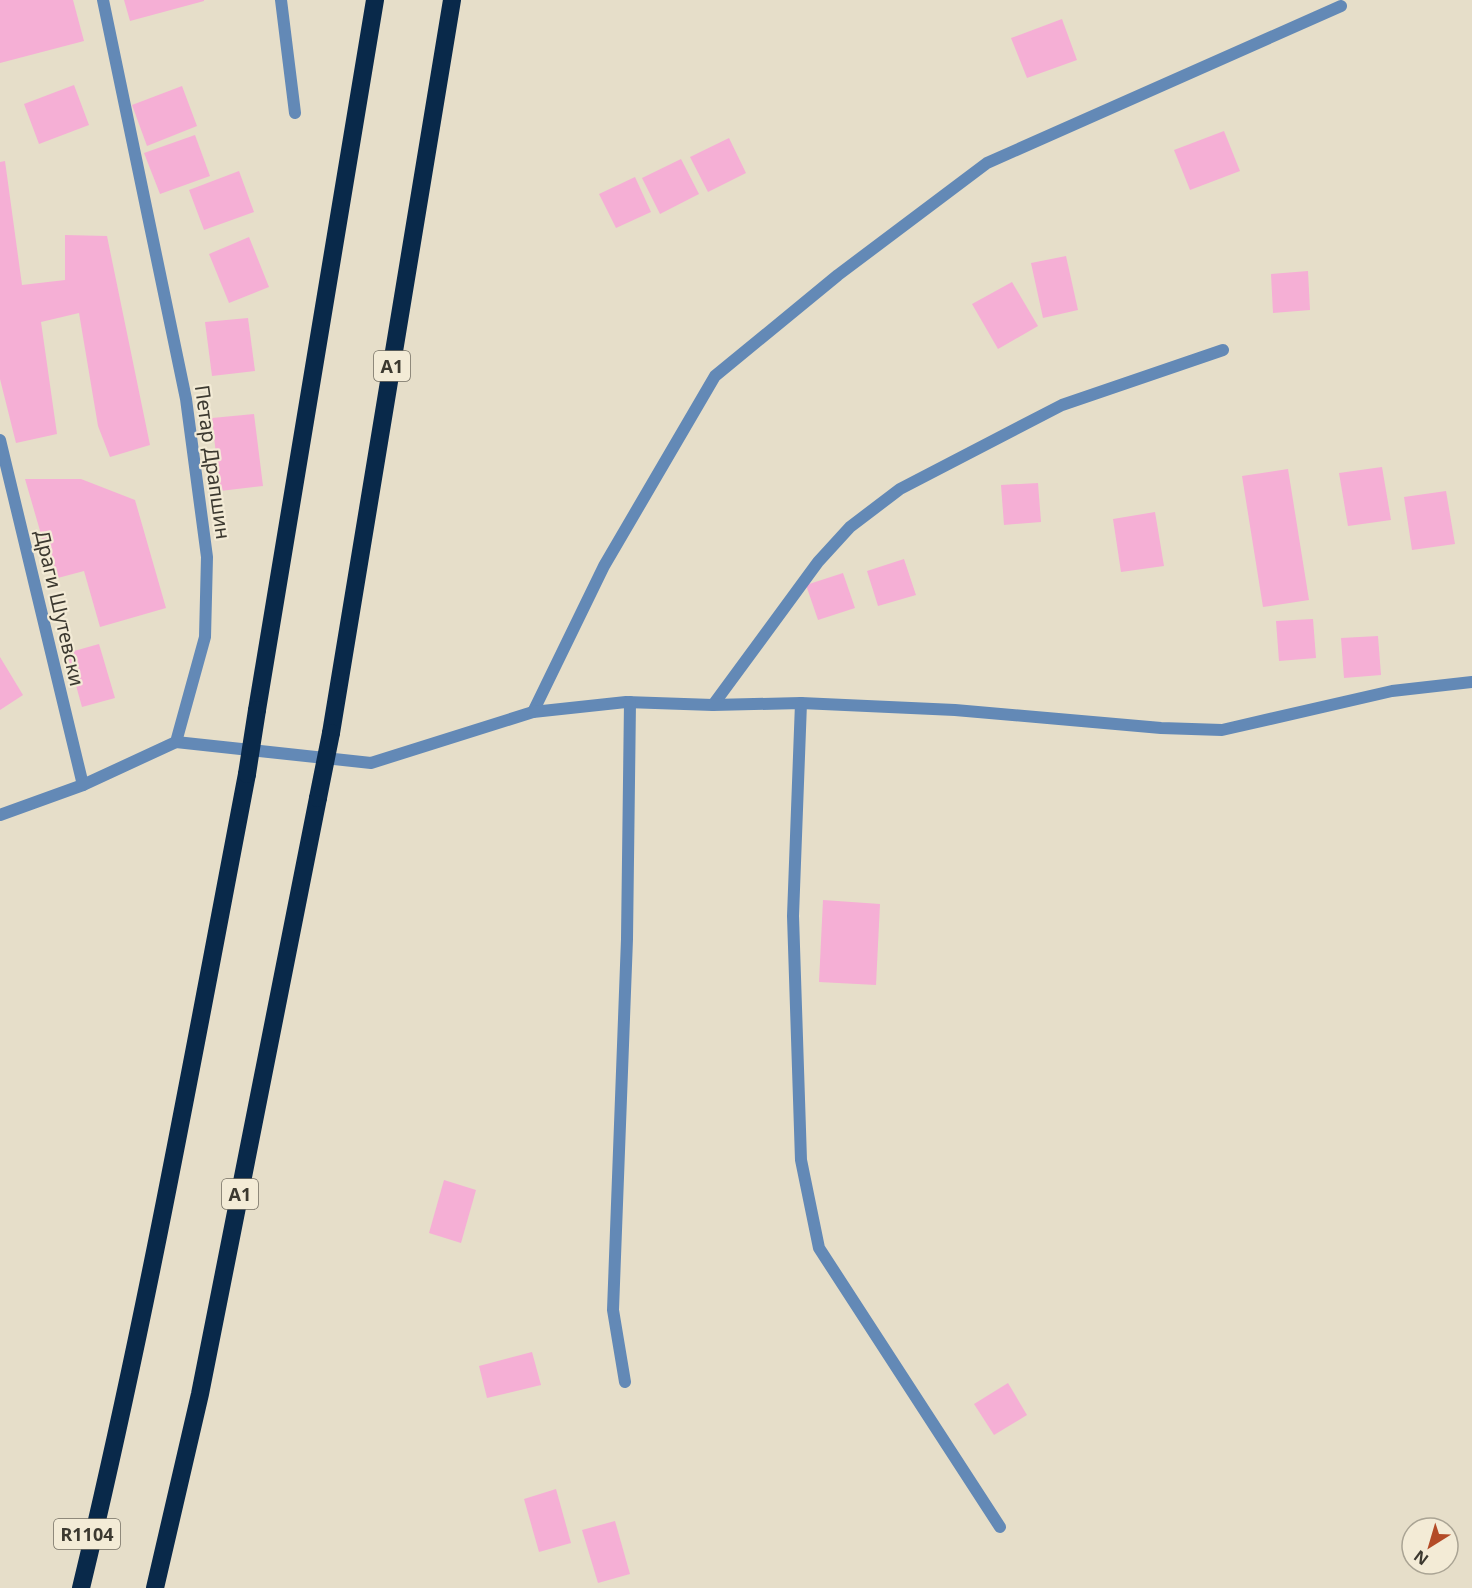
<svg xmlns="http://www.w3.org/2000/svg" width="1472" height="1588" font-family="'Noto Sans',sans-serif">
	<rect width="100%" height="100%" fill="#e6dec9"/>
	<g fill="#f5afd5">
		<path d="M0,0H73L84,41L0,63Z"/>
		<path d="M124,0H204V1L130,21Z"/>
		<path d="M1062,19L1077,60L1027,78L1011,38Z"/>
		<path d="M74,85L89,125L39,144L24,104Z"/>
		<path d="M182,86L197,126L147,146L132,105Z"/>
		<path d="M1224,131L1240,171L1190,190L1174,150Z"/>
		<path d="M195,135L210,176L160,194L144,153Z"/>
		<path d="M729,138L746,173L708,192L690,157Z"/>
		<path d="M681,159L699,194L660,214L642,178Z"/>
		<path d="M5,161L22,285L65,280V235L107,236L150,445L110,457L98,426L79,313L41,322L57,434L16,443L0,379V162Z"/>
		<path d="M239,171L254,212L204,230L189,190Z"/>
		<path d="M635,177L651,212L616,228L599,194Z"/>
		<path d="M249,237L269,287L229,303L209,254Z"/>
		<path d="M1066,256L1078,310L1043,318L1031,263Z"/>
		<path d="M1308,271L1310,310L1273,313L1271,274Z"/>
		<path d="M1012,282L1038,326L998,349L972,304Z"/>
		<path d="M248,318L255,371L212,376L205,322Z"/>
		<path d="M254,414L263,486L220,491L212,418Z"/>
		<path d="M1382,467L1391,520L1348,526L1339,473Z"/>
		<path d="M1288,469L1309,600L1263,607L1242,476Z"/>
		<path d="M25,479H81L135,500L166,608L100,627L84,571L54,579Z"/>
		<path d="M1038,483L1041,522L1004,525L1001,485Z"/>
		<path d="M1446,491L1455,544L1412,550L1404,497Z"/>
		<path d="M1155,512L1164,566L1121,572L1113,519Z"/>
		<path d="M904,559L916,595L878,606L867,571Z"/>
		<path d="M843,573L855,608L818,620L806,585Z"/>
		<path d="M1313,619L1316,658L1279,661L1276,621Z"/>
		<path d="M1378,636L1381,675L1344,678L1341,638Z"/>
		<path d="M99,644L115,698L82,707L67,653Z"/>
		<path d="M0,657L23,695L0,710Z"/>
		<path d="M823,900L880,904L876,985L819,982Z"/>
		<path d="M444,1180L476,1190L461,1243L429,1233Z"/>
		<path d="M532,1352L541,1385L487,1398L479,1366Z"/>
		<path d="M1008,1383L1027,1415L994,1435L974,1404Z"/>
		<path d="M556,1489L571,1543L539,1552L524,1499Z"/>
		<path d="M615,1521L630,1574L598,1583L582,1530Z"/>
	</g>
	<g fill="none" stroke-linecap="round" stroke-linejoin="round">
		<g stroke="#6389b6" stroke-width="12">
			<path d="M281,0L295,113"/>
			<path d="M0,440L83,785"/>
			<path d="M801,703L793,916L801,1160L819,1248L1000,1527"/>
			<path d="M713,705L818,562L850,527L900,489L1062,405L1223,350"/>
			<path d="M533,712L604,566L715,376L838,275L987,163L1341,6"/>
			<path d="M176,742L371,763L533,712L626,702L713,705L801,703L955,710L1161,728L1222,730L1392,691L1472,682"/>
			<path d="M0,815L83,785L176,742L205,637L207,557L186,399L103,0"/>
			<path d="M625,1382L613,1310L627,939L630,702"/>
		</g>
		<g stroke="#09294a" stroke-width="18">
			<path d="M257,710L375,0"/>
			<path d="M331,733L452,0"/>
			<path d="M81,1588C146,1319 195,1046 247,774"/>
			<path d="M155,1588L200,1394L318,798"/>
		</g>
		<g stroke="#09294a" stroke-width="18">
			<path d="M247,774L257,710"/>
			<path d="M318,798L331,733"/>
		</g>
	</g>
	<g text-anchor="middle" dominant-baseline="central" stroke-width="4.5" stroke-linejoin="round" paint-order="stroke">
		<g fill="#f3ebd6" stroke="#736e62" stroke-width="1.5">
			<rect x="374" y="351" width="36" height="30" rx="4.5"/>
			<rect x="222" y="1179" width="36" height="30" rx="4.5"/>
			<rect x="54" y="1519" width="66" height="30" rx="4.5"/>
		</g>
		<g font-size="18" font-weight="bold" fill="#3c3930">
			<text x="392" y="366">A1</text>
			<text x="240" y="1194">A1</text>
			<text x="87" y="1534">R1104</text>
		</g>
		<g font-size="20" fill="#3c3930" stroke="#f3ebd6">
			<text transform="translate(213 462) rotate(82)">Петар Драпшин</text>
			<text transform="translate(60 608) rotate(77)">Драги Шутевски</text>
		</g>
	</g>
	<g transform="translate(1430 1546) rotate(217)"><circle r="28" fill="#f3ebd6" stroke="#aaa494" stroke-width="1.5"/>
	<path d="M0-4.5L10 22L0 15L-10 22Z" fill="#b34b27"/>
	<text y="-9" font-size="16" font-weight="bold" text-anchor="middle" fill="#3c3930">N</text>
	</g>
</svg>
